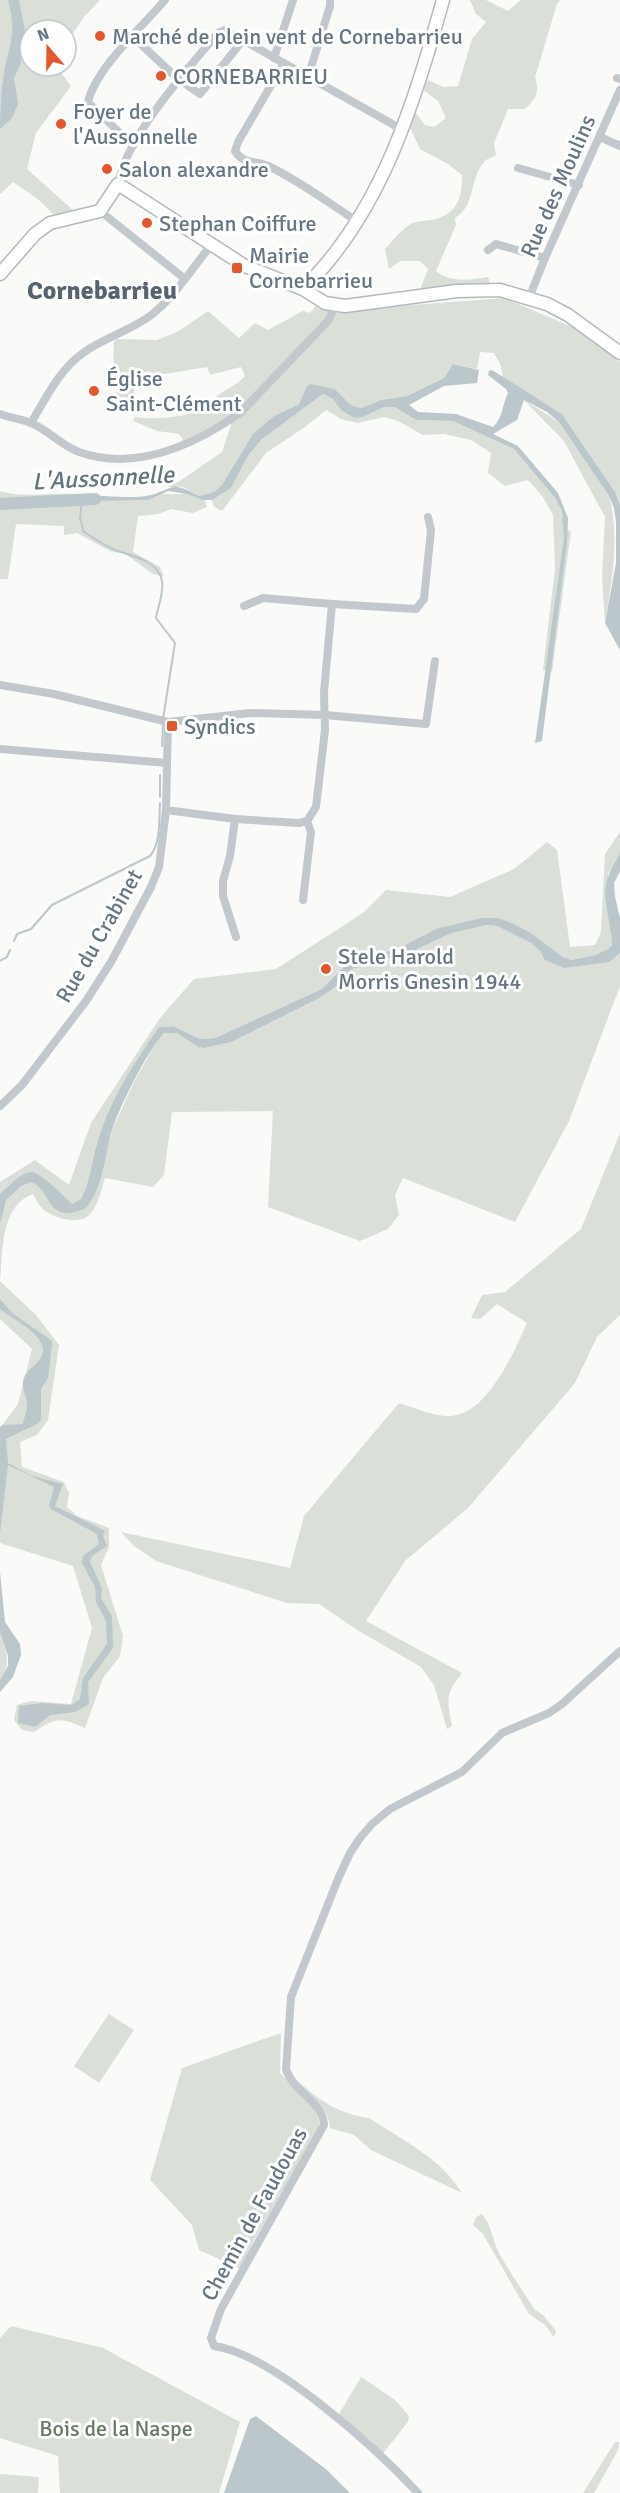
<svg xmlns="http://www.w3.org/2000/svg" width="620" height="2493" font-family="Signika,sans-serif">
	<rect width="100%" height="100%" fill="#fafaf8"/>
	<g fill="#dadfd7">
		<path d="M0,0H100L84,17L66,43V30H30V66H56L71,86L36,133L27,169L74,211L55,216L39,200L13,182L0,194Z"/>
		<path d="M470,0H486L508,11L521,0H560L557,4L535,77C540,93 536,98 525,109H508L494,143L496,155C493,157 486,159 484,162C469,179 476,206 455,218L456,225L436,271C451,283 470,280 488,277L491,286L483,284L420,290L428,269L420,261H400L389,269L385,249C393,240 401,230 412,223C418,221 425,221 431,220C457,215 462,199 462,175L448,164L420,149L410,127L415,112L425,125L434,127L446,118L438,101L423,90L428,80L443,87L458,86L472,39L486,22L476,14Z"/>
		<path d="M504,298L577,329L620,362V505L615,492L562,414L503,378L501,366L494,353L480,352L477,369L453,364L444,378L407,396L381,400L361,408L351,405L335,389L307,387L299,404L274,416L222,485L214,492L199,496L183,487H167L180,481L222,452L231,425L226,419L184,441L179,434L157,431L133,421L135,417C155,420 191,418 208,405C211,404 212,400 214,398C224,390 236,386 245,376L241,367L210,375L207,367L140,378C131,386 134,395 137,405H127L119,401C113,381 113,363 114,342L116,339L157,340L179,331L208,311L239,338L255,323L268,330L303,311L310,313L317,305L329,308L330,312C341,314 349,310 360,309Z"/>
		<path d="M323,394L333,399L342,410L363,417L384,407H395L416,420L453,421L514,449L555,498L562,511L564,529L571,531L552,672L543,670L555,568L553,515L543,497L528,480L505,486L488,473L491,453L471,440L444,434L423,435L398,421L384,417L358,423L341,419L326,410L305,427L266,453L222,511L214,507L212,500L231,488L248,456L262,439Z"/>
		<path d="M524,400L559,422L609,496C620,536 612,582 605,623L602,577L605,517L564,441Z"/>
		<path d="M0,491C25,499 55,491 81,495V500H149L162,494H187L205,500L207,507L193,513L171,509L158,514L138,516L133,552L160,567L164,577L153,574L124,553L112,552L77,533L64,535V526L16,524L8,579H0Z"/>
		<path d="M620,832V853L608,874L612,945L608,949L595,955L572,960L563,957L532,934L498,918L428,933L407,946L349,960L322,989L215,1038L200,1039L173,1026L159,1027C135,1064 113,1094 99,1137C92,1157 91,1180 81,1199L89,1205L98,1182L113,1128L134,1082L158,1039L164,1033H177L198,1047L205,1048L231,1042L334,988L352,969L411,952L452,933L487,925L497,926L531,943L540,951L546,960L564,968L605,962L620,953V986L569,1121L515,1222L403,1178L395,1195L399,1215L388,1229L360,1241L268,1207L273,1111L172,1112L164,1175L153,1187L105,1178C101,1190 98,1207 88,1216C77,1225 54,1218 44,1210C39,1206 36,1199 33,1194C0,1206 3,1251 0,1281L36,1315L59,1345L48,1420L37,1435L20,1442L22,1467L64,1482L69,1493L67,1507L77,1516L109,1528V1547L101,1565L123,1636L120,1656L103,1678L85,1728C60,1717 56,1717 34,1732L22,1730L14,1720L17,1705L30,1701L71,1704L92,1628L73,1566L0,1543V1428L18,1404L32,1349L0,1319V1182L35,1160L69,1185L91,1123L160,1018L194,979L276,969L363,913L386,890L450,897L514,869L547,842L557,850L570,947L595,945L601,932L605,854Z"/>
		<path d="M620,1133V1315L597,1337L575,1383L468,1508L405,1561L366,1621L462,1673C445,1695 447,1699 452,1726L447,1729L434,1685L421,1667L359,1631L319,1604L287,1603L156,1561L134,1546L121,1532L290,1568L304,1516L399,1403C413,1407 430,1415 445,1416C485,1420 513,1354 527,1323L497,1304L480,1319L471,1318L482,1295L505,1292L581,1229Z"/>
		<path d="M0,1632C6,1650 12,1664 0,1680Z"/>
		<path d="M109,2014L134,2030L99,2083L74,2066Z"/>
		<path d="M281,2033L280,2073C296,2089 318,2103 320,2127L253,2242L241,2269L199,2250L192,2225L150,2180L182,2068Z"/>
		<path d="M297,2080C318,2100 339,2114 369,2118C402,2140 441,2158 462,2193L371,2150L354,2135L330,2128C330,2108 308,2096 297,2080Z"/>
		<path d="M482,2214C491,2225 493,2241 499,2253C510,2273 523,2291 535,2310L543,2315L556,2331L554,2337L545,2325L529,2314L483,2234L473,2225L476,2217Z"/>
		<path d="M11,2326L103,2348L240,2422L219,2493H60L58,2456L0,2438V2338Z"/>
		<path d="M361,2377L395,2400L409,2416L408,2422L383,2453L338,2416Z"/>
		<path d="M615,2442H619L618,2450L594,2493H583Z"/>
		<path d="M0,2474L39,2477L38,2493H0Z"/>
	</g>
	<g fill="#bbc7cb">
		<path d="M8,0H19L25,31L20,50L21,63L14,78L18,104L12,118L0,129C0,111 1,91 4,73C10,42 17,34 8,0Z"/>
		<path d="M453,364L479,370L477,383L444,386L409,405L418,412L456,414L493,427C503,418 502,405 508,393L506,389L488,375L489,371L492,370L562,414L615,492L620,505V650L605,623L616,563V522L614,508L609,496L559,422L547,412L524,400L517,420L493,434L518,446L558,493L568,518L567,543L542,741L535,743L564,538L562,511L555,498L514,449L453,421L416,420L395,407H384L363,417L355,418L342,411L333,399L323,394L262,439L248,456L231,488L212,500H203L187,494L168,491L149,500L81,501V495C99,495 130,499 146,496C175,490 168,479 199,496L214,492L222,485L253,434L274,416L299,404L307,386L310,384L335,389L351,405L361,408L381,400L407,396L444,378Z"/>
		<path d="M620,853V871L614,883L615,897L620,918V953L609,962L564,968L545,960L540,951L531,943L497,926L487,925L452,933L411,952L352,969L334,988L317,999L231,1042L205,1048L198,1047L177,1033H164C147,1051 120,1106 112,1130C105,1154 103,1188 86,1208C45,1226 54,1191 31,1182L21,1186L6,1200L0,1224V1194C7,1188 21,1172 31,1172C41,1172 64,1197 72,1204L81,1199C91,1180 92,1157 99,1137C112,1096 135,1062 159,1027L173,1026L200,1039L215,1038L322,989L349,961L400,948L436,929L482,918H498L514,924L532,934L563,957L572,960L595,955L608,949L612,945C612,937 610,929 609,921C603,888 603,882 620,853Z"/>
		<path d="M0,1299L12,1313L51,1340L52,1344L48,1378L41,1389V1420L37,1424L6,1439L8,1463L32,1476L63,1484L55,1506L105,1531L103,1536L107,1546L92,1556L90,1562L102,1588L101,1598L112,1616L113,1648L88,1682L89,1704L75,1712L50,1715L35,1727L18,1723L19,1706L42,1703L72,1705L80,1699L83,1678L107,1644L106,1621L96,1602L95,1587L82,1563L83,1556L99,1544L97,1534L51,1509L49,1505L54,1487L8,1465L0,1533V1427L3,1425L23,1424C24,1418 27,1411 27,1405C27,1397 22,1389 23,1381C25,1371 35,1367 40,1359C55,1339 12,1319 0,1309Z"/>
		<path d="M0,1572L5,1622L20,1644L21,1655L13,1677L0,1692V1680L8,1666V1656L0,1632Z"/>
		<path d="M256,2416L327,2470L350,2493H224L250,2419Z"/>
	</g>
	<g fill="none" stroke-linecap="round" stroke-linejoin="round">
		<g stroke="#bbc7cb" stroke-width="2">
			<path d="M82,500L80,519L84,532C94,538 103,545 113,549C129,556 158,559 162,581C164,592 158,607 156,618L175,643L163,719"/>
			<path d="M162,746L163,725"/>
			<path d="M160,775V797"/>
			<path d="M14,941L17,934L31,929L52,905L150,856C161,843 159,819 160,803"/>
			<path d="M0,961L7,957L10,950"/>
		</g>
		<path stroke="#bbc7cb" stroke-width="12" d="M0,504L95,499"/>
		<g stroke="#b3babf" stroke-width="15">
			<g id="secondary">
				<path d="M0,274L35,234L50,223L100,211L118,184L245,266L303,289L325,303L345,306L457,291L500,290L547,304L568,315L620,353"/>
				<path d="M303,289C382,212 414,103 443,0"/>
			</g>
		</g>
		<g stroke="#c3c8cc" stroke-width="8">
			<path d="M132,36L178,79L200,94L243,40"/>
			<path d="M274,58L293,0"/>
			<path d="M284,63L238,142L235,151C244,165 255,160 268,166C299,180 328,203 357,221"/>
			<path d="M308,77L330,6V0"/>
			<path d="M617,78L620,79"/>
			<path d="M600,137L620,146"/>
			<path d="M133,146L88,102C96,68 142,27 165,0"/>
			<path d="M518,168L579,185"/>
			<path d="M118,184C125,139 188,68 218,33L225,30L403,130"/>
			<path d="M100,211L185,279"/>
			<path d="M488,250L496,244L545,258"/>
			<path d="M529,298L545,258L620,90"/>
			<path d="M0,414C10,418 22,419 31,423C48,430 61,445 79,452C135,472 194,445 240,413L328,321L335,306"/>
			<path d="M31,423C46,398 59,370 83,353C106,336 134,330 155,312C178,292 193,267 212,244"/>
			<path d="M332,604L416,609L424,599L431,530L428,517"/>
			<path d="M0,685L54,694L168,722L250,713L325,715L426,724L435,661"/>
			<path d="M0,749L167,763"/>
			<path d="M166,810L235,819L299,823L307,821L316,807L325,730L324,692L332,604L263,598L244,606"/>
			<path d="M235,819L230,856L223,881V896L236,937"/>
			<path d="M303,900L311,832L307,821"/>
			<path d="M0,1106L22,1085L86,1001L111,962L151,887L159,867L166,810L168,722"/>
			<path d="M418,2493C377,2449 273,2354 214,2346L211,2338L221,2309L324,2125C323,2101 293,2092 286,2069L291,1997L338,1879L350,1853L360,1838L372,1824L390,1809L462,1772L502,1733L549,1713L562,1704L620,1651"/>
		</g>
		<use href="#secondary" stroke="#fff" stroke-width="12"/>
	</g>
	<g fill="#e4572e" stroke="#fff" stroke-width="2">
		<circle cx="100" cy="36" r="6"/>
		<circle cx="161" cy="76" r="6"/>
		<circle cx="61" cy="124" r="6"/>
		<circle cx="107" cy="169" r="6"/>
		<circle cx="147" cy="223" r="6"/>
		<rect x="231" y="262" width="12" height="12" rx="3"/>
		<circle cx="94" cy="391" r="6"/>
		<rect x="166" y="720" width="12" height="12" rx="3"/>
		<circle cx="326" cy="969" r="6"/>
	</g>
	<g text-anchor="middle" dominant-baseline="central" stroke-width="6" stroke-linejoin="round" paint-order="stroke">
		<g font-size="22" fill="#657683" stroke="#fff" text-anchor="start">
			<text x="112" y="36">Marché de plein vent de Cornebarrieu</text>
			<text x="173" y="76">CORNEBARRIEU</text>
			<text x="73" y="111">Foyer de<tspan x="73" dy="25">l'Aussonnelle</tspan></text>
			<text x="119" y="169">Salon alexandre</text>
			<text x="159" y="223">Stephan Coiffure</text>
			<text x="249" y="255">Mairie<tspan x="249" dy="25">Cornebarrieu</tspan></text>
			<text x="106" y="378">Église<tspan x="106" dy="25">Saint-Clément</tspan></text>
			<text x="184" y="726">Syndics</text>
			<text x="338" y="956">Stele Harold<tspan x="338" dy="25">Morris Gnesin 1944</tspan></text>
		</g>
		<g font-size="22" fill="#657683" stroke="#fff">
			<text transform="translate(558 186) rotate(-66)">Rue des Moulins</text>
			<text transform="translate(99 936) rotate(-60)">Rue du Crabinet</text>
			<text transform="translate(254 2214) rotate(-61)">Chemin de Faudouas</text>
		</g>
		<g font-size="22" fill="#687a64" stroke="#fff">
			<text x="116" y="2428">Bois de la Naspe</text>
		</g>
		<g font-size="24" font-style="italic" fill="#60757c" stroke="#fff">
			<text transform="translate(103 478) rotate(-3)">L'Aussonnelle</text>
		</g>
		<g font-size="26" font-weight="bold" fill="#57646e" stroke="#fff">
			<text x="102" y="291">Cornebarrieu</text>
		</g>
	</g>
	<g transform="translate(48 48) rotate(340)"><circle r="28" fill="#ffffff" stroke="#c1c8cd" stroke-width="1.5"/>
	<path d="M0-4.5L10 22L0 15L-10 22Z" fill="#e4572e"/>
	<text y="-9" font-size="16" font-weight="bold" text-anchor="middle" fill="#657683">N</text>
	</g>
</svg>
